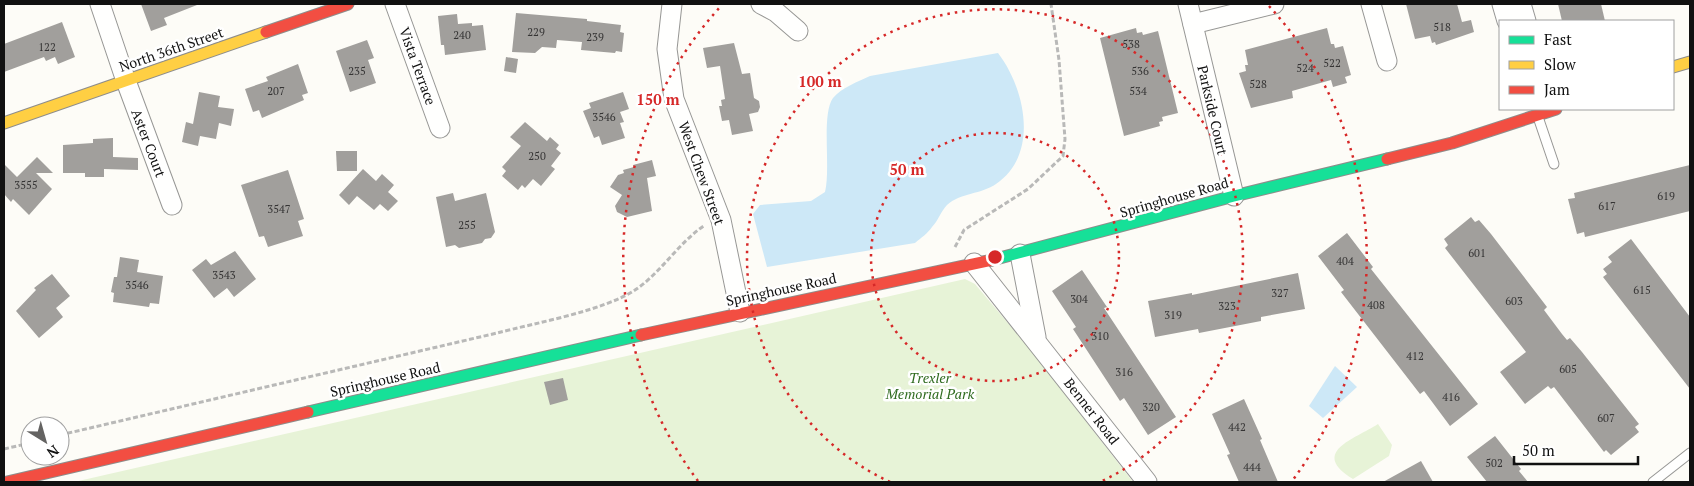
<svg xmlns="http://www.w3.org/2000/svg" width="1694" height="486" font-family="'PT Serif',serif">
	<rect width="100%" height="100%" fill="#fdfcf7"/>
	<g fill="#e7f3d7">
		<path d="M965,279L975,284L1028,347L1133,482H74Z"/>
		<path d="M1378,424L1392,445L1389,456L1353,479C1309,452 1355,439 1378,424Z"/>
	</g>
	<g fill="#cde8f7">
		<path d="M998,53C1025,88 1040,154 996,184C982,194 960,193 947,205C941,211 938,221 932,227C928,233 921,238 915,243L767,267L753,214L760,205L811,201L825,192C831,168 821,115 833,98C841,88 859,81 870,76Z"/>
		<path d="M1335,366L1357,387L1323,418L1309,406Z"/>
	</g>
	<g fill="#a19f9c">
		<path d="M141,4H197V5L164,18L167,25L151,31Z"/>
		<path d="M1406,4H1457L1462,22L1471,20L1474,32L1436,45L1435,42L1432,43L1430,36L1415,39Z"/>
		<path d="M1558,4H1601L1605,21H1562Z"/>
		<path d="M516,13L587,19V21L621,25L620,32L624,33L622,52L616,51L615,53L581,50L582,42L557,40L556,48L542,47L535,53L512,52Z"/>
		<path d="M457,14L458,24L472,23V26L483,25L486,50L445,55L444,45H441L438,16Z"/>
		<path d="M62,22L75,57L58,64L55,57L46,61L44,57L4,72V44Z"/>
		<path d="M1136,28L1137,33L1142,32L1143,35L1158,31L1178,113L1162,117L1163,121L1159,122L1160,126L1124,136L1100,38Z"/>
		<path d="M1327,28L1331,44H1334L1335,48L1343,46L1351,75L1345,77L1347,83L1333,87L1331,80L1292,91L1293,98L1251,108L1239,73L1246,71L1245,65H1248L1245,50Z"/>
		<path d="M367,40L374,58L368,60L376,83L350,92L336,51Z"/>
		<path d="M734,43L742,74L750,73L754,98L759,101L760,107L758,112L749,114L753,131L732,135L729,120L722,121L719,106H722L721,100L725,99L720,66L707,68L703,48Z"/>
		<path d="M506,57L518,59L516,73L504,71Z"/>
		<path d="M298,64L308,93L302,95L304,100L262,118L259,110L253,112L245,89L268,81L266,77Z"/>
		<path d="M199,92L220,96L218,107L234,109L231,126L219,123L216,139L200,136L198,146L182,142L186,122L193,124Z"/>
		<path d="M623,92L629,109L620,112L624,122L620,123L625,138L602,145L599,136L594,138L583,111L591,108L589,103Z"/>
		<path d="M525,122L547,141L550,137L559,145L556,149L561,153L551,166L555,169L541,186L533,179L525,188L522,185L518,190L502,176L506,171L502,167L521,146L510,137Z"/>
		<path d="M113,138V157L138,158V170L104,169V177H85V173H63V145L93,143V139Z"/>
		<path d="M336,151H357V171H337Z"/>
		<path d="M37,157L53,173H36L52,189L29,215L13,199L11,202L4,194V164L17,177Z"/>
		<path d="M652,160L656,176L647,178L652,211L627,217L617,212L615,206L622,195L610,187L618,175L624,173L623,170L634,167L633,165Z"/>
		<path d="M1690,165V211L1585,237L1584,232L1577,234L1568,199L1575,198L1574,193Z"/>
		<path d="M363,169L376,181L382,174L394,185L388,192L398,201L388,211L380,204L374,210L357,196L349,205L339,195Z"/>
		<path d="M288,170L304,219L298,221L303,236L268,247L264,236L259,237L241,185Z"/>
		<path d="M453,193L455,201L486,193L495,232L491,238L485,239L482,243L459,248L455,245L446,247L436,197Z"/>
		<path d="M1471,217L1475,222L1479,220L1491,234L1547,307L1544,310L1562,334L1567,340L1570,338L1582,352L1639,424L1635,427L1639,432L1611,455L1606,450L1604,452L1554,387L1551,389L1548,386L1525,404L1500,372L1526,352L1445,248L1448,245L1444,239Z"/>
		<path d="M1347,233L1373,267L1371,269L1478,404L1450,426L1424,391L1420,394L1341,292L1344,290L1318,256Z"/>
		<path d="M1631,239L1690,317V389L1603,277L1607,274L1603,269L1612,262L1608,257Z"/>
		<path d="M235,251L256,279L234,297L227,288L214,298L192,270L206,259L211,265Z"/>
		<path d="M120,257L139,260L137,272L163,276L159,304L150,303L149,307L113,302L114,293L111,292L114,277H117Z"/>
		<path d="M1082,270L1107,307L1104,308L1176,417L1148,435L1124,398L1120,401L1073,329L1076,327L1052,291Z"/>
		<path d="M1298,273L1305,309L1261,317V321L1199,333L1198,329L1155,337L1148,301L1192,293V295Z"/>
		<path d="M52,274L70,296L56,308L63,317L39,338L16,311L36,290L34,288Z"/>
		<path d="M563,378L568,400L550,405L544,382Z"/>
		<path d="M1244,399L1262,439L1260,440L1278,482H1239L1227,455L1230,454L1212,414Z"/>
		<path d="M1495,436L1521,469L1519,471L1528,482H1487L1467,457Z"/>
		<path d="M1421,461L1433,482H1383Z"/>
	</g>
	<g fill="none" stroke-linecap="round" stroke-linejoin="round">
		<g stroke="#979795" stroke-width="11">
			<g id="lane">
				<path d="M1538,117L1554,164"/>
				<path d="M1653,482L1690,453"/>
			</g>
		</g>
		<g stroke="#979795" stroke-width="21">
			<g id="street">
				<path d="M100,4L126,81L172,205"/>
				<path d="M395,4L440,128"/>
				<path d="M672,4L667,49L674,99L721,220L740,312"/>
				<path d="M761,4L776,12L798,31"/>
				<path d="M1188,4L1234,196"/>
				<path d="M1371,4L1387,61"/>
				<path d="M1502,4L1507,21"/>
				<path d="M1521,4L1526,21"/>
				<path d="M1193,24L1274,4"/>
				<path d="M1020,254L1036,337"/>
				<path d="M974,263L1147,482"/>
			</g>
		</g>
		<g stroke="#8e8d8b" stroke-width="13">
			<g id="fast">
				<path d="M992,260L1234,196L1387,159"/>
				<path d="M308,412L641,335"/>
			</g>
		</g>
		<g stroke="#8e8d8b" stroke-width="13">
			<g id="slow">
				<path d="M1673,67L1690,62"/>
				<path d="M4,123L266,32"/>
			</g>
		</g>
		<g stroke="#8e8d8b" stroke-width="13">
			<g id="jam">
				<path d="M266,32L348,4"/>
				<path d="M1387,159L1452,143L1556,109"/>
				<path d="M641,335L992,260"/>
				<path d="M7,482L308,412"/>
			</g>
		</g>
		<g stroke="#b9b9b8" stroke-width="3" stroke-dasharray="5 2.5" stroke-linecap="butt">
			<path d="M955,247L964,230L1028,189L1063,156L1065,139L1059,60L1051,4"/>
			<path d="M60,435L497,333C535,323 603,311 635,290C661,273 678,243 705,225"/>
			<path d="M4,449L30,443"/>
		</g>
		<use href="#lane" stroke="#fffffe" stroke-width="9"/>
		<use href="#street" stroke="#fffffe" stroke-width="19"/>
		<use href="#fast" stroke="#16e098" stroke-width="11"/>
		<use href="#slow" stroke="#ffcf43" stroke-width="11"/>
		<use href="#jam" stroke="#f24e42" stroke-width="11"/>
	</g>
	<g fill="none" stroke="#d62828" stroke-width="2.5" stroke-dasharray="2.5 5">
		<circle cx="995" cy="257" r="124"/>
		<path d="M890 482A248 248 0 1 1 1100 482"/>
		<path d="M698 481A372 372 0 0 1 721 6M1269 6A372 372 0 0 1 1292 481"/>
	</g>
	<g text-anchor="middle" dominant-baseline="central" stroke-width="5" stroke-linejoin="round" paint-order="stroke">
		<g font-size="11" fill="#353434">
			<text x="1442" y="27">518</text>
			<text x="536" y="32">229</text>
			<text x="462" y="35">240</text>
			<text x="595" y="37">239</text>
			<text x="1131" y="44">538</text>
			<text x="47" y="47">122</text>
			<text x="1332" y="63">522</text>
			<text x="1305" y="68">524</text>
			<text x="357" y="71">235</text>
			<text x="1140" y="71">536</text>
			<text x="1258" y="84">528</text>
			<text x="276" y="91">207</text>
			<text x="1138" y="91">534</text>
			<text x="604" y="117">3546</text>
			<text x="537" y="156">250</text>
			<text x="26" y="185">3555</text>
			<text x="1666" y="196">619</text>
			<text x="1607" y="206">617</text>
			<text x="279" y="209">3547</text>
			<text x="467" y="225">255</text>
			<text x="1477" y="253">601</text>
			<text x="1345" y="261">404</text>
			<text x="224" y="275">3543</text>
			<text x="137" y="285">3546</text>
			<text x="1642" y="290">615</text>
			<text x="1280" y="293">327</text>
			<text x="1079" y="299">304</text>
			<text x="1514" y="301">603</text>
			<text x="1376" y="305">408</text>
			<text x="1227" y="306">323</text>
			<text x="1173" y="315">319</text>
			<text x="1100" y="336">310</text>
			<text x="1415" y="356">412</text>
			<text x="1568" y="369">605</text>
			<text x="1124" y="372">316</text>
			<text x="1451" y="397">416</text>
			<text x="1151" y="407">320</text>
			<text x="1606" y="418">607</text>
			<text x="1237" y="427">442</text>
			<text x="1494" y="463">502</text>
			<text x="1252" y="467">444</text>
		</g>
		<g font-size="14" fill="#111" stroke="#fff">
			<text transform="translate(171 49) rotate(-19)">North 36th Street</text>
			<text transform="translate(418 66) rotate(70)">Vista Terrace</text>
			<text transform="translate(1213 110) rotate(77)">Parkside Court</text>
			<text transform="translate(149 143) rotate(69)">Aster Court</text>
			<text transform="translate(702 173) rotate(70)">West Chew Street</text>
			<text transform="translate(1174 197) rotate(-16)">Springhouse Road</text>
			<text transform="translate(781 289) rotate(-12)">Springhouse Road</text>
			<text transform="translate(385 379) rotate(-13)">Springhouse Road</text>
			<text transform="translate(1092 411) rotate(52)">Benner Road</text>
		</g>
		<g font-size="14" font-style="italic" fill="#2f6b1f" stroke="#fff">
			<text x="930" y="377">Trexler<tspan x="930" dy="16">Memorial Park</tspan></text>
		</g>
	</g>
	<circle cx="995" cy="257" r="8" fill="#d62828" stroke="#fff" stroke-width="2.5"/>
	<g font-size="15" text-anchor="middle" font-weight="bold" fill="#d62828" stroke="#fff" stroke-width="5" stroke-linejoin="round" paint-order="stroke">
		<text x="820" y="87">100 m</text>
		<text x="658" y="105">150 m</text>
		<text x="907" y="175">50 m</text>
	</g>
	<rect width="1694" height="486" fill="none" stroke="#111111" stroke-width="10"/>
	<rect x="1499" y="20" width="175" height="90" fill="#ffffff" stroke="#a0a0a0"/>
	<rect x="1509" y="36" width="25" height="8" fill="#16e098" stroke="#a0a0a0"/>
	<text x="1544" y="45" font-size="15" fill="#111111">Fast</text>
	<rect x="1509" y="61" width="25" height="8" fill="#ffcf43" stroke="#a0a0a0"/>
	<text x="1544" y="70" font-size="15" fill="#111111">Slow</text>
	<rect x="1509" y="86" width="25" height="8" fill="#f24e42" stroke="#a0a0a0"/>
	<text x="1544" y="95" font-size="15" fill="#111111">Jam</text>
	<g transform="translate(45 441) rotate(143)"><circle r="24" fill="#ffffff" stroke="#a0a0a0"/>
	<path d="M0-4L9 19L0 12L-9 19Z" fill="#646362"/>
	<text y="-8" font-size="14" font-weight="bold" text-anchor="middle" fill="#111111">N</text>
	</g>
	<path d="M1514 456v8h124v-8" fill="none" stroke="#111111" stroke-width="2.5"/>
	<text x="1522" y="456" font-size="15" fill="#111111" stroke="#ffffff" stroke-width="4" paint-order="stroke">50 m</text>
</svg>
